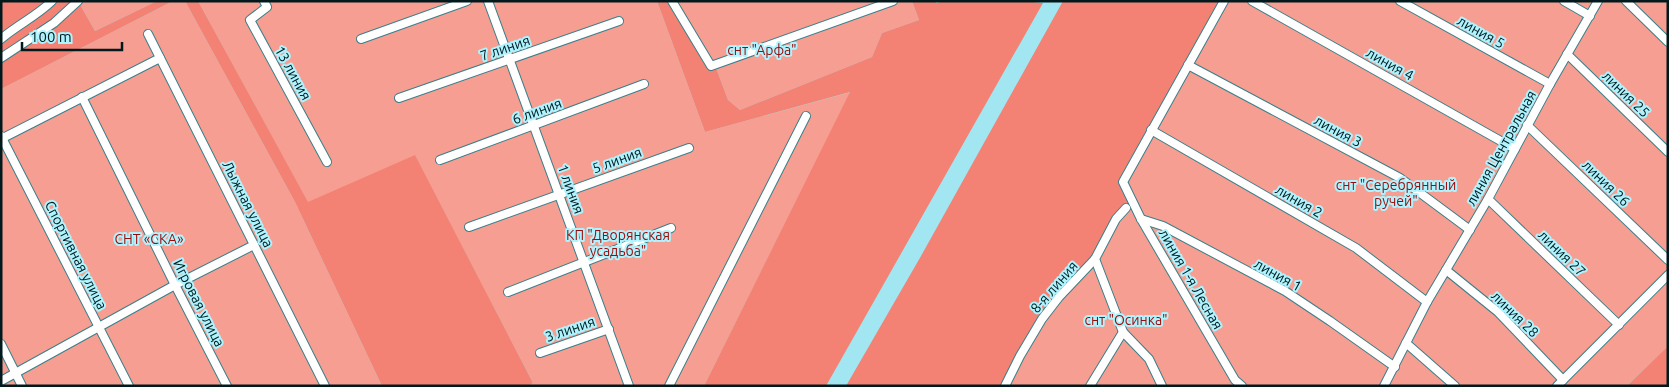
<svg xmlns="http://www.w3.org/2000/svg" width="1669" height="387" font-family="Ubuntu,sans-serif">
	<rect width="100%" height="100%" fill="#a1e6f1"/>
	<g fill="#f69e92">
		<path d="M78,1H157L95,31Z"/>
		<path d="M173,1H185L295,202L382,386H1V89Z"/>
		<path d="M198,1H657L705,132L851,92L704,386H528L533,383L415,156L308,203Z"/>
		<path d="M671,1H912L919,20L882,33L872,57L740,110L728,100L716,68Z"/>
		<path d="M1224,1H1668V346L1627,386H1005L1033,333L1116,219L1133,202L1123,182Z"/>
	</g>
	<g fill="#f48274">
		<path d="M1,1H78L95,31L157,1H173L1,89Z"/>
		<path d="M185,1H198L308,202L415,155L533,383L528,386H382L295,202Z"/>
		<path d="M657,1H671L716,68L728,100L740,110L872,57L882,33L919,20L912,1H935L936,3L945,1H1024L1043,3L826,386H704L850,92L705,132Z"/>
		<path d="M1063,1H1224L1123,182L1133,202L1116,219L1095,259L1059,296L1005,386H846L921,256Z"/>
		<path d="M1668,346V386H1627Z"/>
	</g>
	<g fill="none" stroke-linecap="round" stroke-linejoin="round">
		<g stroke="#3a7f89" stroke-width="10">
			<g id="minor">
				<path d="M264,1L267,7L250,20L327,162"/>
				<path d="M488,1L629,386"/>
				<path d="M672,1L711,66L893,1"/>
				<path d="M1224,1L1123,182L1141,219L1235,380L1242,386"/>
				<path d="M1252,1L1515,149"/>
				<path d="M1400,1L1550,84"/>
				<path d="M1564,1L1590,16"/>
				<path d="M1626,1L1668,42"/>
				<path d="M148,34L325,386"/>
				<path d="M1,39C17,25 37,16 52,1"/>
				<path d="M361,39L467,1"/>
				<path d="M1567,54L1668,152"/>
				<path d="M1,58L54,23L78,1"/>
				<path d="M1188,65L1400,178L1470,230"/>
				<path d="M82,97L175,285L227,386"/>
				<path d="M399,98L619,21"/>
				<path d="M1527,125L1668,260"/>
				<path d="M1151,130L1356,248L1427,302"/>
				<path d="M1,136L129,386"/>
				<path d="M1,139L160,58"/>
				<path d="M440,160L644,84"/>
				<path d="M1488,199L1619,325"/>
				<path d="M1141,219L1163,226L1285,291L1330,321L1395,367"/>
				<path d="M469,227L689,148"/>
				<path d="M1095,259L1123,332L1149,359L1162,386"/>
				<path d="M1446,270L1498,312L1563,380"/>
				<path d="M508,292L671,228"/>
				<path d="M1406,343L1455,386"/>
				<path d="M1,344L22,386"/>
				<path d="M540,353L609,329"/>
				<path d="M1,381L175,285L254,245"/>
				<path d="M669,386L806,116"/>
				<path d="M1005,386L1020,356L1042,319L1059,297L1095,259L1116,219L1126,208"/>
				<path d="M1090,386L1123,332"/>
				<path d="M1384,386L1427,302L1488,199L1550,84L1598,1"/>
				<path d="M1557,386L1668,275"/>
			</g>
		</g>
		<use href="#minor" stroke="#fff" stroke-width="8"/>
	</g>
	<g text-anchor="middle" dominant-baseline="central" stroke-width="4" stroke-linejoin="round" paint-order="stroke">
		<g font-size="14" fill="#00191d" stroke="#aef3fe">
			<text transform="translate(1481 32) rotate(29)">линия 5</text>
			<text transform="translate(505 48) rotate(-19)">7 линия</text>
			<text transform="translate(1390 64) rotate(29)">линия 4</text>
			<text transform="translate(293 73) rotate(61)">13 линия</text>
			<text transform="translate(1626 94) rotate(44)">линия 25</text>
			<text transform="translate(537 111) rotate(-20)">6 линия</text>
			<text transform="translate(1338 131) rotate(28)">линия 3</text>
			<text transform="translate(1501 148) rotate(-61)">линия Центральная</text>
			<text transform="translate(617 160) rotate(-20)">5 линия</text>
			<text transform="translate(1606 183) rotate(44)">линия 26</text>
			<text transform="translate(571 189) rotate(70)">1 линия</text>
			<text transform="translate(1299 201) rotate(30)">линия 2</text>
			<text transform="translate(248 204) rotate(63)">Лыжная улица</text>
			<text transform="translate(1562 253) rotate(44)">линия 27</text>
			<text transform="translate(76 255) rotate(63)">Спортивная улица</text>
			<text transform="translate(1278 275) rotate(29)">линия 1</text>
			<text transform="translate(1191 279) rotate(60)">линия 1-я Лесная</text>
			<text transform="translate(1054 287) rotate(-49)">8-я линия</text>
			<text transform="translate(199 303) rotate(63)">Игровая улица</text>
			<text transform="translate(1515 314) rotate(44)">линия 28</text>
			<text transform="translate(570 329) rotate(-19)">3 линия</text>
		</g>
		<g font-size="14" fill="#9a0c0b" stroke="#aef3fe">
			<text x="762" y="50">снт "Арфа"</text>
			<text x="1396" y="185">снт "Серебрянный<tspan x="1396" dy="16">ручей"</tspan></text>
			<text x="618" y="235">КП "Дворянская<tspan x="618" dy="16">усадьба"</tspan></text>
			<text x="149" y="239">СНТ «СКА»</text>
			<text x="1126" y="320">снт "Осинка"</text>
		</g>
	</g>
	<rect width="1669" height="387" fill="none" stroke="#00191d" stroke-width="5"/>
	<path d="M22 42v8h100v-8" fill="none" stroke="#00191d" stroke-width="2.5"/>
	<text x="30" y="42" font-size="15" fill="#00191d" stroke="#aef3fe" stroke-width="4" paint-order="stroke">100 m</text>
</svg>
